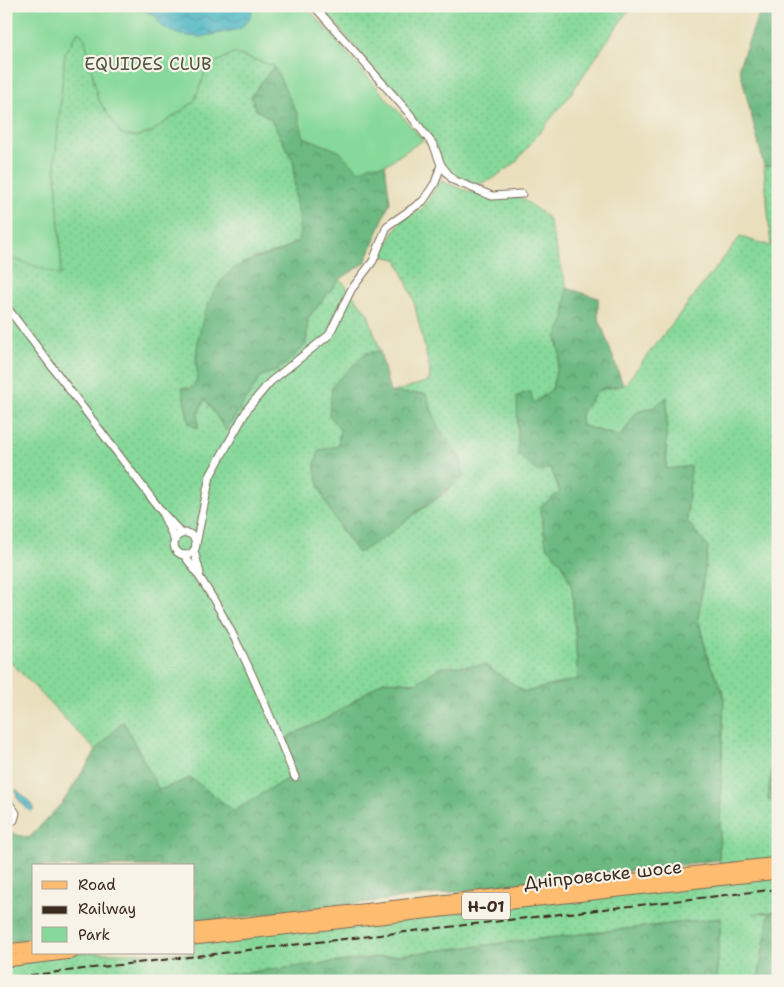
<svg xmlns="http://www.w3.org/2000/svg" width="784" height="987" font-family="'Shantell Sans',sans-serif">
	<defs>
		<pattern id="grass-dots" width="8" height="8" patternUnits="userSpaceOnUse" patternTransform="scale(1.25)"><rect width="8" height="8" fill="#86d99a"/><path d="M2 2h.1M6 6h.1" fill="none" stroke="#75ba84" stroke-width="1.8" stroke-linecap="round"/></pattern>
		<pattern id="forest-crowns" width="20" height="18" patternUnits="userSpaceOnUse" patternTransform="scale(1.25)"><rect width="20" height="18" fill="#6cb982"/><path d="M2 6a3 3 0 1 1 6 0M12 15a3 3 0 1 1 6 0" fill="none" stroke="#5a976a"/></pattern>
		<pattern id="water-waves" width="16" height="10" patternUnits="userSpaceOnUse" patternTransform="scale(1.25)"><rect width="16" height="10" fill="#49b6c4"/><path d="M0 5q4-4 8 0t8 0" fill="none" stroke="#3e949f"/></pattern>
	</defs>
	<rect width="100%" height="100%" fill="#f7f3e8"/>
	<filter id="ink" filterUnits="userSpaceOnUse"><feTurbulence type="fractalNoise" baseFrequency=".02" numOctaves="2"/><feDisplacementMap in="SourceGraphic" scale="10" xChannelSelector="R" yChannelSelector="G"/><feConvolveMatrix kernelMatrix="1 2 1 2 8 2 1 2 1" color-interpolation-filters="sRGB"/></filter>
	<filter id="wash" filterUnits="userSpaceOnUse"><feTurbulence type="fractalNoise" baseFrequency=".0096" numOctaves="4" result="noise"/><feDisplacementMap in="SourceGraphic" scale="20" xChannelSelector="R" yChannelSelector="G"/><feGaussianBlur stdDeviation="1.12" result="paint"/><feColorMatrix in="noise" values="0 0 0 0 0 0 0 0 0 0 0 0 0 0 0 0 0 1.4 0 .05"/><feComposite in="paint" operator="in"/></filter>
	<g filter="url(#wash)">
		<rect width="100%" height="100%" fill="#e9dfbc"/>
		<g fill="url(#grass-dots)" stroke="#60825c">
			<path d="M321,6H638L627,12L569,96L515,163L494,178L479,184C446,173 446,172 433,140Z"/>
			<path d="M78,31L85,39L98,99L121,134L134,137L150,133L194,102L207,67L233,53L274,66L251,96L256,110L271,119L294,163L295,199L300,219L299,240L279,252L253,258L195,362C199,374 199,381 189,390L182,388L198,429V414L205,398L226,430L261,376L279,370L306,345L308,318L340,279L368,314L380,351L366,353L340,429L338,446L324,496L341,530L358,553L447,492L461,460L438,427L426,394L390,393L429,381L430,370L413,298L397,259L381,256L401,220L422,209L440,181L487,198L520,197L548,218L567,288L564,321L556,338L560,354L552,389L534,403L551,468L560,492L546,545L563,565L572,588L578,679L525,692L485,665L416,683L383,681L330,717L289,736L288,778L234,812L191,778L159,790L123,721L96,751L6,657V555L9,552L6,547V256L22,262L61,261L55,159L65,53Z"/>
			<path d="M778,165V749L772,764L768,801L778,800V863L722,870L719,860L724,693L709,662L698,618L708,547L687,521L691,467L666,470L667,398L654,407L637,412L620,437L581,425V413L599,390L624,385L740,237L771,246L764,166Z"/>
			<path d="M778,873V911L754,914L769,913L758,981H716L721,918L172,981H6V961L72,953H194V939Z"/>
		</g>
		<g fill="url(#forest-crowns)" stroke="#547250">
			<path d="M762,6H778V165L764,166L739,66Z"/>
			<path d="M274,66L298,115L304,137L339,151L359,170L371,165H385L390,202L365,263L340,279L308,318L306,345L279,370L261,376L226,431L205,399L198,414V429L189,424L182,387L189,389C192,387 195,385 196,381C200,373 195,367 196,359C198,333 205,301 222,280C242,254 276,259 299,240L300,219L295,199L294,163L271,119L256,110L251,96Z"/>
			<path d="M567,288L598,298V316L623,385L599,390L581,413V425L620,437L637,412L654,407L667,397L666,469L691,466L687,521L708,547L698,618L709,662L724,693L719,860L194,923V866H34V940L6,942V835L10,833L29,838L63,802L96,751L123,721L159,790L191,778L234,811L288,778L289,736L330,717L383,681L416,683L440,667L485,665L525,692L578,679L572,588L563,565L546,545L540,507L560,492L551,468L538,472L518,455L517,396L530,391L534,403L552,389L560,354L556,338L564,321Z"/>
			<path d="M380,351L390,393L426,394L438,427L461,460L464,477L382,539L358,553C340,529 320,499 315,469C314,463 318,455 319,450L338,446L340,429L329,415L332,386L366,353Z"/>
			<path d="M778,749V800L768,801L772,764Z"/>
			<path d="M778,912V981H758L769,913Z"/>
			<path d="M721,918L716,981H172Z"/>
		</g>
		<path fill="#86d99a" stroke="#60825c" d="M6,6H306L423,140L385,165H371L359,171L339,151L304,137L298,115L274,66L233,53L207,67L194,102L150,133L134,137L121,134L98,99L85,39L78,31L65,53L55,159L61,261L60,275L6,256Z"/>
		<g fill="url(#water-waves)" stroke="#427071">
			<path d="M134,6H254L249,19L240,29L201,37L180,35L161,26L156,16Z"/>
			<path d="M16,789L33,805L34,809L30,812L17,798Z"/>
		</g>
	</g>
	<g filter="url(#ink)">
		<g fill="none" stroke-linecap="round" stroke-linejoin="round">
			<g stroke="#786955" stroke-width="9">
				<g id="minor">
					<path d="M314,6L408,112L434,146L441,165L453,180L492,196L522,194"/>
					<path d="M6,306L162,512L182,534"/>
					<path d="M164,517L175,541"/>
					<circle cx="185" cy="544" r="11"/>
					<path d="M196,544L210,476L248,408L270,382L329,335L351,290L373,261L387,226L423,201L435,183L441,165"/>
					<path d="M194,551L200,573"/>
					<path d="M184,555C232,618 265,704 295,777"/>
					<path d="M6,799L16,813L14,820L6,824"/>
				</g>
			</g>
			<g stroke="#786955" stroke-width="13">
				<g id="primary">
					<path d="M194,929L778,863"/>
					<path d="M194,939L778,873"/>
					<path d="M6,950L34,947"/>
					<path d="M6,961L72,953"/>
				</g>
			</g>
			<use href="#minor" stroke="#fff" stroke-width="7"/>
			<use href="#primary" stroke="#fdbc70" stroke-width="11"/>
			<path stroke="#3b2a1e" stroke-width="2" stroke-dasharray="8 4" stroke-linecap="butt" d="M6,978L778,889"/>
		</g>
	</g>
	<g text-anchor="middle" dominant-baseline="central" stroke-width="4.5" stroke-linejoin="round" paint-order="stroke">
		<rect fill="#f7f3e8" stroke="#73665b" stroke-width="1" x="462" y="892.5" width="48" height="27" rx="4"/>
		<g font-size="16" font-weight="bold" fill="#3b2a1e">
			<text x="486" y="906">Н-01</text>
		</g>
		<g font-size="18" fill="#4e563d" stroke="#f7f3e8">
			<text x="148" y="64">EQUIDES CLUB</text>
		</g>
		<g font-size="18" fill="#3b2a1e" stroke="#f7f3e8">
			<text transform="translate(603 875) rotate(-6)">Дніпровське шосе</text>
		</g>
	</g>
	<rect width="784" height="987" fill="none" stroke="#f7f3e8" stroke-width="25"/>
	<rect x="32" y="864" width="162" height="90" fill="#f7f3e8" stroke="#aca397"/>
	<rect x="42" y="881" width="25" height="8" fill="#fdbc70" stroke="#aca397"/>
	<text x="78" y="890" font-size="15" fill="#3b2a1e">Road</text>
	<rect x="42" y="906" width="25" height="8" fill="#3b2a1e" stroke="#aca397"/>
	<text x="78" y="914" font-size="15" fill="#3b2a1e">Railway</text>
	<rect x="42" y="927" width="25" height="15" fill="#86d99a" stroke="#aca397"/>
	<text x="78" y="940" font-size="15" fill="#3b2a1e">Park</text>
</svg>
